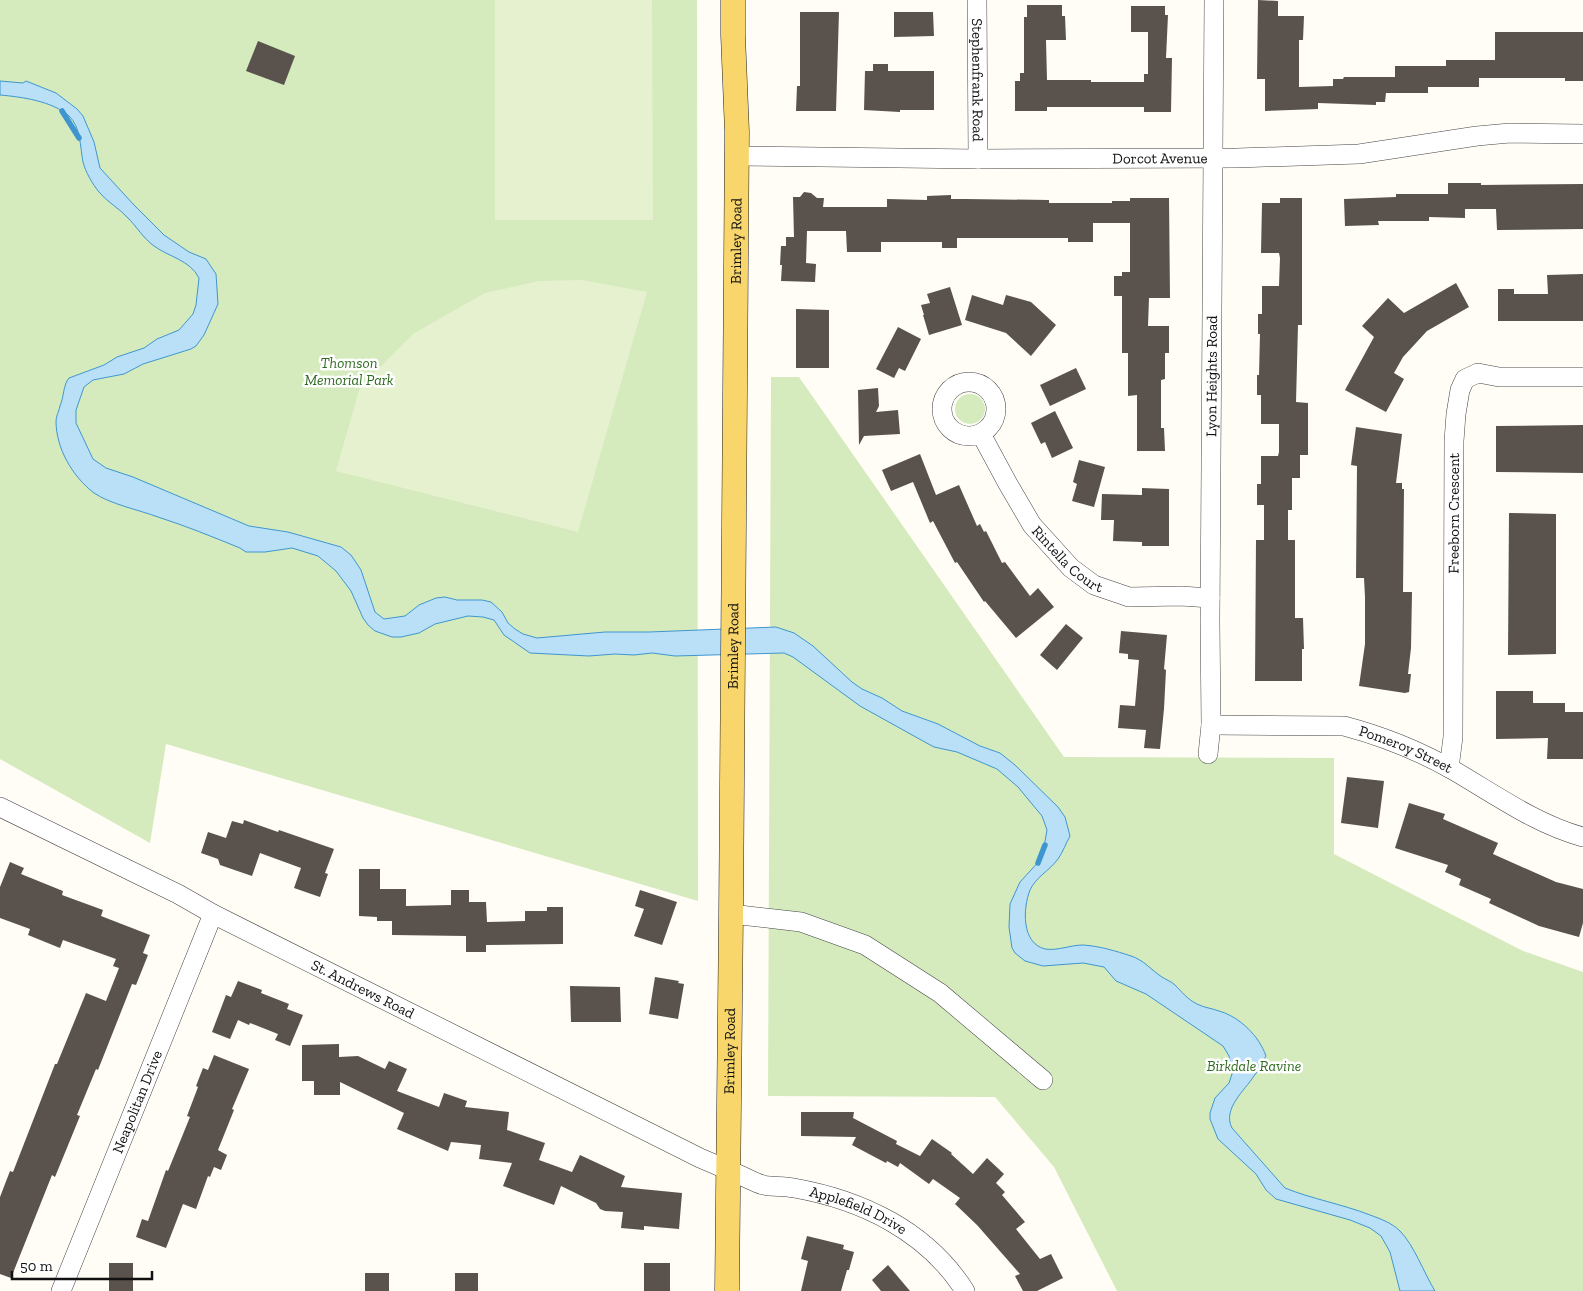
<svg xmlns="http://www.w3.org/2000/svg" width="1583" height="1291" font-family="'Zilla Slab',serif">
	<rect width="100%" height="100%" fill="#fffdf5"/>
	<g fill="#d5ebbd">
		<path d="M0,0H697L698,901L166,744L150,843L0,759Z"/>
		<path d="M771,377H799L1064,757L1334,758V854L1523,951L1583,972V1291H1117L1054,1167L995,1097L768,1096Z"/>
		<circle cx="970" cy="409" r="15"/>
	</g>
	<g fill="#e6f2cf">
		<path d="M495,0H652L653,220H495Z"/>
		<path d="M582,280L647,292L578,532L336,471L360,387L413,334L485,293L539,281Z"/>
	</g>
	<path fill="#b9e0f7" stroke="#3f96cf" d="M0,81L23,83L26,81L56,93L77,109L83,116L94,142L100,168L134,205L164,235L189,252L206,259L216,274L218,304L204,335L196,346L191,349L143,364L124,374L93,380L84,387L76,410V423L93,459L106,468L133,477L249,526L288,532L341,547L351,555L361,570L375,612L384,619L405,616L419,605L436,598L445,597L457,600H482L491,602L502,612L508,623L515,629L523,634L537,638L605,632H649L776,627L794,633L813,646L852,682L862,689L882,698L902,711L938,724L980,746L1000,753L1015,765L1058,807L1065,817L1070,836C1066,843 1063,852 1058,859C1049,871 1036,877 1030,890C1023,908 1021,943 1045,949C1058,951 1070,945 1083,945C1099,946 1116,951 1131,956C1144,960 1151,970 1162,977C1166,980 1171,981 1175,985C1182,992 1187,999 1197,1004C1205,1008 1211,1008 1219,1011C1240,1017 1259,1036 1266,1056C1262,1063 1259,1070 1254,1076C1245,1090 1222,1109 1232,1128L1285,1188C1312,1199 1342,1204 1370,1215C1381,1219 1392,1223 1400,1231C1414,1245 1424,1273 1435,1291H1400L1390,1252L1381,1236L1370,1228L1350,1220L1276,1199L1266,1190L1256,1174L1218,1139L1210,1119V1113L1215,1098L1229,1083L1232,1074L1229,1056L1223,1046L1146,994L1116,981L1104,967L1083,963L1043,966L1025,961L1015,953L1012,948L1009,927L1010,904L1020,882L1042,858L1047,830L1042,816L1018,787L997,769L957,752L934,747L923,741L860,706L793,657L784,653L675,656L652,653L634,655L615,654L589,656L530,653L504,635L494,620L483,617L468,616L435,624L419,633L401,637H392L375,631L368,625L363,618L351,591L336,571L318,556L292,548L265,552H246L240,548C213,537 186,526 158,517C139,510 110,504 94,493C72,476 56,448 56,421C56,416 59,411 60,406C64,397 63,385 69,378L104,365L117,357L144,348L157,339L179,330L193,314L196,305L199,278C190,260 169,257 154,246C143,238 137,227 128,218C119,208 107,202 99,192C93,185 85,171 83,162C80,147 81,127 69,116C52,101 22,97 0,95Z"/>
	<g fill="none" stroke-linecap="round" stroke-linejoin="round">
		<g stroke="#3f96cf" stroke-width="5.5">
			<path d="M62,111L79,138"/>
			<path d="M1038,863L1045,845"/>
		</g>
	</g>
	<g fill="#5a524d">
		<path d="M1258,0L1278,1V16H1304L1303,40H1299V87L1333,86V79H1343L1344,77H1395V66H1446V60H1495V32H1583V81H1565V78H1479V87H1428V93H1386L1385,102H1376V105L1318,103V109L1265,111V79H1257Z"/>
		<path d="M1027,5H1062V16H1065L1066,40H1046L1047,80H1091V82H1144V74H1148V32H1131V6H1165V15H1168L1166,58H1172L1171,112H1144V107H1047V111H1015V81H1020V73H1024V17H1027Z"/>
		<path d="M800,12H839L836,111H796L797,86H800Z"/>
		<path d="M894,12H933L934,36L894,37Z"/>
		<path d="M258,41L295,56L284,85L246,71Z"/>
		<path d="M873,64H888V71H934V110H900V112L864,110L865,71H873Z"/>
		<path d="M1448,183H1481V185L1583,184V229L1497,230L1496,209H1465V218L1429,217V221H1378L1379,225L1345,226L1344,199L1396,197V194H1448Z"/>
		<path d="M804,192L811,193L817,198H824L823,207H887V199L927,200V196L951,195V199H965L1049,200V203H1112V201H1130V198H1169L1170,298H1149L1148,326H1169V353H1165V379L1161,380V428H1164L1165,451H1137V395L1128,396V353H1122V296H1114V276H1122V272H1130V223H1093V242H1068V238H957V248H942V242H881V252H847L846,231H807L806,263L816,264L815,282L781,281L782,265H780L781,246H786V237H794L793,197H800Z"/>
		<path d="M1280,198H1302V325H1298L1296,402L1308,403V455H1300V478H1292V510H1288V540H1295V618H1303L1304,649H1302V681H1255L1256,540H1264V505H1257V484H1261V456H1278L1279,452V424H1261V395H1257V375H1259L1260,334H1258V314H1262V286H1279L1280,258L1279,253H1261L1262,203H1280Z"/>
		<path d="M1583,274V321H1498V289H1514V294H1548L1547,275Z"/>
		<path d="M1456,283L1469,307L1427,331L1403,357L1394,373L1404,379L1386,412L1345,390L1374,337L1362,326L1388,298L1404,313Z"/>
		<path d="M950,287L962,325L929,335L923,315H924L921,305L930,303L927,294Z"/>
		<path d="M972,295L1003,305L1006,295L1031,302L1056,325L1031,356L1006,333L965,320Z"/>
		<path d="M796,309L829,310V368H796Z"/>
		<path d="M898,327L921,339L905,371L899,368L894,378L876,369Z"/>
		<path d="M1076,368L1086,389L1050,406L1040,385Z"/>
		<path d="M878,388L879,406L876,412L898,410L900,434L864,436L859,445L858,390Z"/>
		<path d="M1055,411L1073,448L1052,458L1045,442L1041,444L1031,423Z"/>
		<path d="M1583,425V473L1496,472V426Z"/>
		<path d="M1356,427L1402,434L1396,483H1402V489H1404L1403,592H1412L1411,648L1408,674H1411L1409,692L1405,693L1359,686L1365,644V597L1364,578H1356L1357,466L1351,465Z"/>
		<path d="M920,454L936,495L959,485L977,526L980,524L984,532L986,531L1002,563L1005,562L1030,596L1038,588L1054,607L1016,638L985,601L984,602L957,562L955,563L933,521L930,523L913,482L891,491L882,470Z"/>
		<path d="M1079,460L1105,467L1094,507L1072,501L1077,484L1073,482Z"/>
		<path d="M1142,488L1169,489V546H1142V542L1113,541L1114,520H1101L1102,494L1142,495Z"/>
		<path d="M1509,513L1556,514V654L1508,655Z"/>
		<path d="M1066,624L1083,638L1057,670L1040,655Z"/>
		<path d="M1121,631L1167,635L1164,669L1166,670L1164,709L1160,749L1144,748L1146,730L1118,728L1120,705L1135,706L1139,660L1128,659V654L1119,653Z"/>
		<path d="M1496,691H1533V703H1565V712H1583V759H1547L1548,738L1496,739Z"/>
		<path d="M1347,777L1384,781L1378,828L1341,823Z"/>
		<path d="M1409,803L1445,814L1443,819L1498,843L1493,854L1556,882L1583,889V923L1579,937L1539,926L1489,903L1491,899L1459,885L1461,879L1445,872L1448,865L1395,848Z"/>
		<path d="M244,820L278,832L279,830L334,849L325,873L328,874L320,897L294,888L301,868L260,853L252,876L220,865L218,859L201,853L208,832L226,838L232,821L243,824Z"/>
		<path d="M10,862L24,868L21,874L63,891L62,895L103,910L101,916L150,935L143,953L148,955L136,985L132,984L98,1070L96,1069L77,1115L80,1116L55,1177L52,1175L11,1278L0,1274V1197L10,1171L13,1172L55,1064H57L86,993L106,1001L119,968L113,966L116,959L63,940L60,948L28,935L30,929L0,918V887Z"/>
		<path d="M359,869H380V889H406V906L451,905V890H469V902H486L487,922L525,921V911H547V907H563V944L486,945V952H466V936L392,935V921H377V917L359,916Z"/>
		<path d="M640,890L677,902L662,945L634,936L644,909L635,906Z"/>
		<path d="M655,977L679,981L678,983L684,984L678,1019L649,1014Z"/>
		<path d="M238,981L262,990L261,993L289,1004L287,1009L303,1015L290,1046L275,1040L278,1034L250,1023L249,1025L238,1020L230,1039L212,1032L226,995L231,997Z"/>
		<path d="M570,986L620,987L621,1022H571Z"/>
		<path d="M339,1044V1057L358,1056L385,1069L389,1061L407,1069L397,1091L439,1107L444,1093L467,1101L465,1107L509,1112L507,1130L545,1143L539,1160L572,1172L580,1155L625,1176L621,1187L682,1193L679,1229L644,1226V1230L621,1228L623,1212L605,1211L600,1209L596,1203L561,1186L554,1205L503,1186L512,1163L479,1159L481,1145L451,1142L448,1151L397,1129L404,1113L340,1082V1095H314V1081H302V1045Z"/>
		<path d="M214,1055L249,1069L232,1109L234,1110L218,1150L227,1155L221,1170L214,1167L210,1177L208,1176L196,1209L183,1204L166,1248L136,1237L142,1219L148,1221L166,1170L168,1171L190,1117L187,1116L198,1087L196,1086L203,1068L208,1070Z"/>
		<path d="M801,1112H854L853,1118L897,1141L896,1144L920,1156L932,1139L952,1153L951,1154L973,1174L987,1158L1004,1174L996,1183L1005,1192L1002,1195L1025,1222L1016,1229L1040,1259L1051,1254L1063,1278L1037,1291H1023L1015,1276L1020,1274L977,1225L955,1204L960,1198L933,1179L929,1184L900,1163L898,1167L887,1161L886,1163L852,1145L856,1137L801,1136Z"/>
		<path d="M807,1236L844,1245L843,1249L854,1252L849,1270H847L841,1291H801L808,1261L801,1259Z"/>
		<rect x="109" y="1263" width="24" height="28"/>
		<rect x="644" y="1263" width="26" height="28"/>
		<path d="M888,1265L910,1291H881L872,1280Z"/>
		<rect x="365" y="1273" width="24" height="18"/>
		<rect x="455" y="1273" width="23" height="18"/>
	</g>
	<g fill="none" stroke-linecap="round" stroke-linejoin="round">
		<g stroke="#444" stroke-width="20">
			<g id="minor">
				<path id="s1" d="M977,0L978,159"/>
				<path id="s2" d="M736,156L978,159L1237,158L1359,154L1477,136L1510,133L1583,134"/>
				<circle cx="969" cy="409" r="27"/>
				<path id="s3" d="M981,434L1008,484L1032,525L1071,568L1094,585L1129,597L1181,596L1210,598"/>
				<path id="s4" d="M1211,725L1344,726C1382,736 1417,750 1451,769C1493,793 1535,824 1583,837"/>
				<path id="s5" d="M1208,754L1211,725L1210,621L1214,0"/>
				<path id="s6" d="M1449,768L1453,737L1454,441L1456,414L1460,390L1465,379L1478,373L1499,377H1583"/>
				<path id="s7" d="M0,807L178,894L213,914L700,1158C714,1164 728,1170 742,1176C749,1179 756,1183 763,1185C773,1187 784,1186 794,1188C862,1200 927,1231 965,1291"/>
				<path d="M731,914L801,922L865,945L940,993L1043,1080"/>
				<path id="s8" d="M61,1291L213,914"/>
			</g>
		</g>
		<g stroke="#222" stroke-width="25">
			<g id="major">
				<path id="s9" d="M727,1291L731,914L737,132L733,35V0"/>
			</g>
		</g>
		<use href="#minor" stroke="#fff" stroke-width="19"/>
		<use href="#major" stroke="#f9d66b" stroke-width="24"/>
	</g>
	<g text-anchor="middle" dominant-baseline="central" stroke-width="5" stroke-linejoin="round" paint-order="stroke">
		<g font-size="15" fill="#111" stroke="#fff">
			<text stroke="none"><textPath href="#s1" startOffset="80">Stephenfrank Road</textPath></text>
			<text stroke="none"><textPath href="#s2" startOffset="424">Dorcot Avenue</textPath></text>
			<text stroke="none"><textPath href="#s9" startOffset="1050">Brimley Road</textPath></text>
			<text stroke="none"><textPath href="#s5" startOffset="378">Lyon Heights Road</textPath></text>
			<text stroke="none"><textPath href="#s6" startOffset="255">Freeborn Crescent</textPath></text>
			<text stroke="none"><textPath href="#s3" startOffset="154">Rintella Court</textPath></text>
			<text stroke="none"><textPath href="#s9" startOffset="645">Brimley Road</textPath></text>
			<text stroke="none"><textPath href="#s4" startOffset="199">Pomeroy Street</textPath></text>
			<text stroke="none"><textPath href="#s7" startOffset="406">St. Andrews Road</textPath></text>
			<text stroke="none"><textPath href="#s9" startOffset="240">Brimley Road</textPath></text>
			<text stroke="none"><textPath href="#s8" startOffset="204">Neapolitan Drive</textPath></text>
			<text stroke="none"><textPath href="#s7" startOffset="951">Applefield Drive</textPath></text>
		</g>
		<g font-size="15" font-style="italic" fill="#2f6b1f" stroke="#fff">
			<text x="349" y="363">Thomson<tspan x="349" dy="17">Memorial Park</tspan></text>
			<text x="1254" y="1066">Birkdale Ravine</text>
		</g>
	</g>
	<path d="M12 1271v8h140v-8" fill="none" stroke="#111111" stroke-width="2.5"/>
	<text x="20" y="1271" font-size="15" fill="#111111" stroke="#ffffff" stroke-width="4" paint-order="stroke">50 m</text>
</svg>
